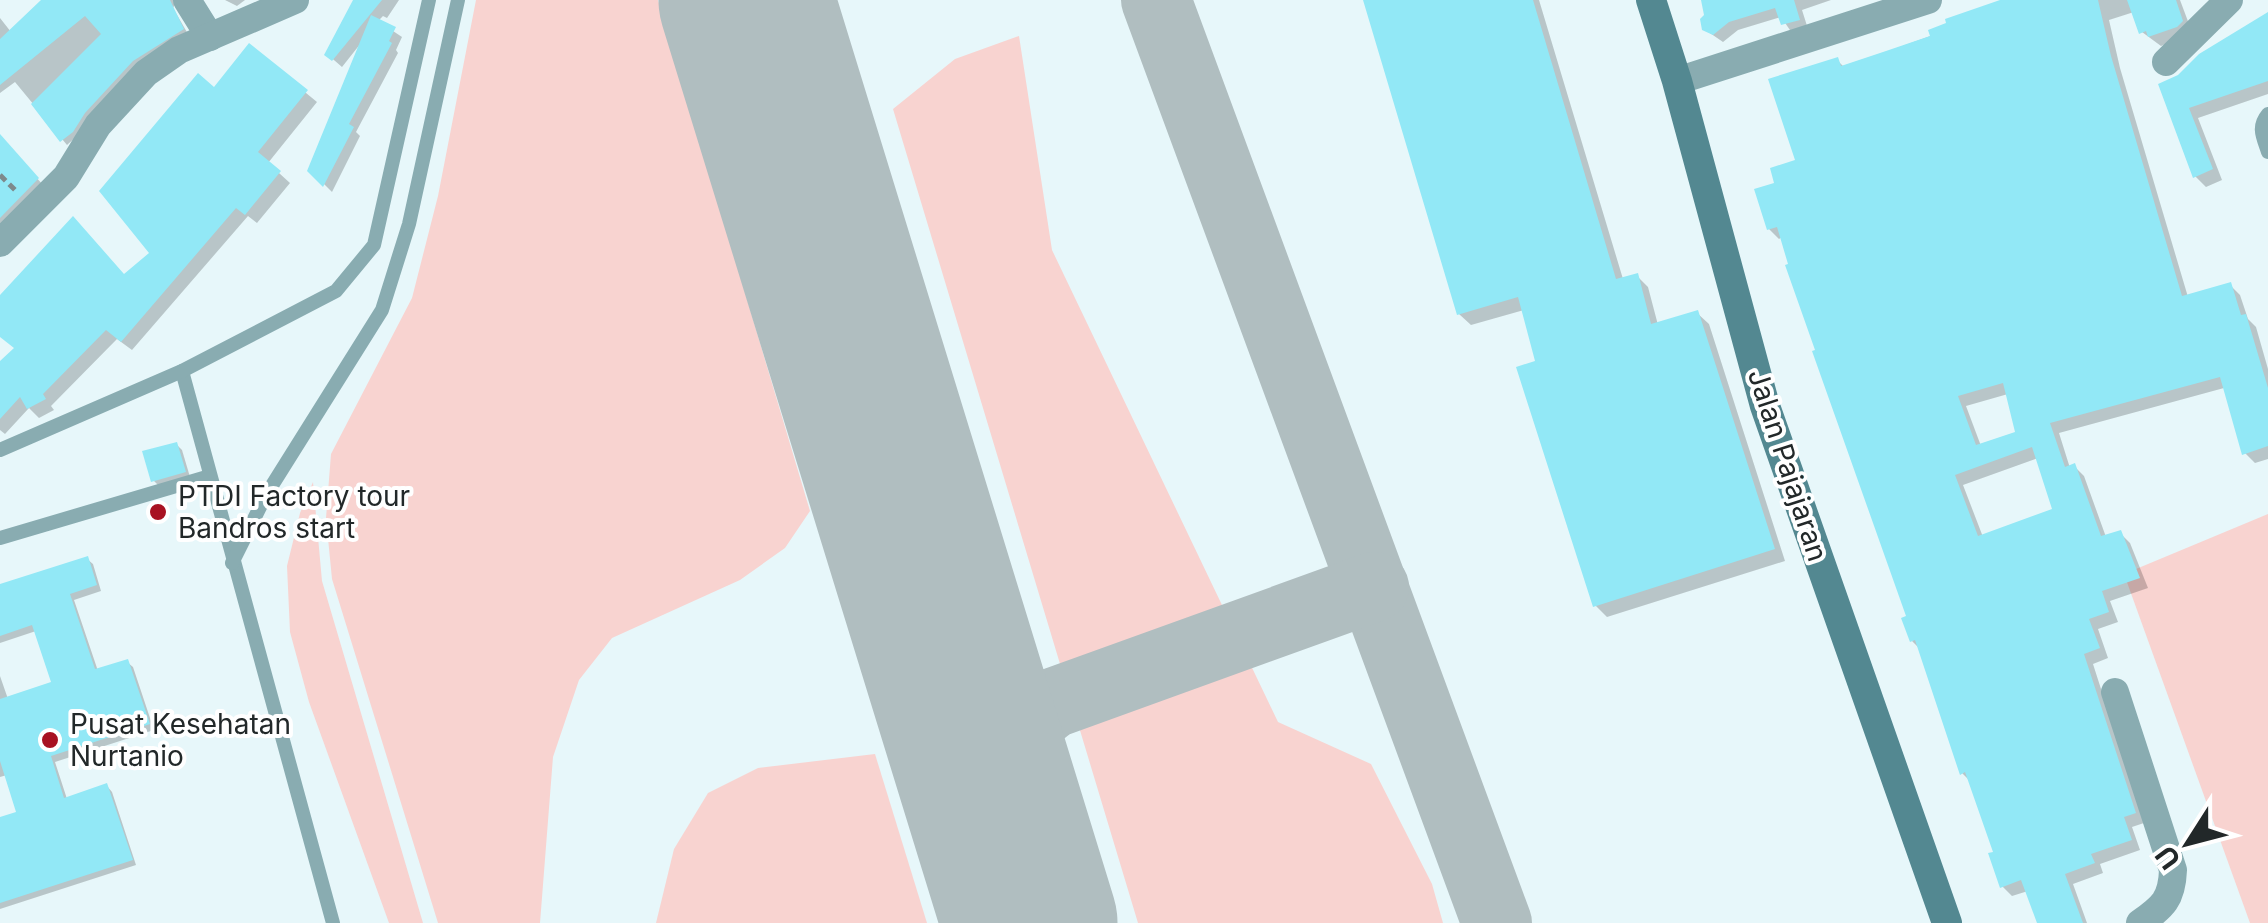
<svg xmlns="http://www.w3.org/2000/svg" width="2268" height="923" font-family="Inter,sans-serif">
	<rect width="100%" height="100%" fill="#e7f7fa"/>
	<g fill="#f8d3d0">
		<path d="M476,0H658L810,511L785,548L740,580L612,638L579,680L553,757L540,923H438L332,579L326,518L331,454L412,298L438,196Z"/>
		<path d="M1019,36L1052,250L1278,722L1371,764L1432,884L1443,923H1138L893,109L955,59Z"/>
		<path d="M313,482L322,581L423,923H389L309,702L290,632L287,566L300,513Z"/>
		<path d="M2268,514V923H2250L2124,574Z"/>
		<path d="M875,754L927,923H656L674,849L708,793L758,768Z"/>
	</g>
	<g fill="#0003" fill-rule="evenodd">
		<path d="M44,0H177L173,8L188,34L67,145L15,82L0,93V18L11,32Z"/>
		<path d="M225,0H245L237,6Z"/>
		<path d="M356,0H399L387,18L383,16L378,21L402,37L396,50L398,53L356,132L360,136L332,192L310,170L361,43L342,67L327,54Z"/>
		<path d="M1365,0H1539L1623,279L1637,276L1648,287L1658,325L1697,313L1709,324L1785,561L1607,617L1595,605L1524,310L1471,325L1459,314Z"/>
		<path d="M1703,0H1831L1802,10L1808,29L1792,33L1781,17L1738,30L1723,42L1704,29L1707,15Z"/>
		<path d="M2031,0H2180L2192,32L2161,46L2142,32L2134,12L2109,20L2120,68L2188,297L2230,285L2240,295L2248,319L2256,327L2268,369V459L2255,463L2245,453L2224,388L2059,433L2070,468L2074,466L2084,476L2106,537L2120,533L2130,543L2148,588L2110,601L2118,622L2098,629L2108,658L2093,664L2144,823L2132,827L2140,850L2100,864L2103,873L2073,884L2087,923H2040L2028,891L2012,896L2002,886L1996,854L1972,783L1962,773L1921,650L1912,641L1909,618L1782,237L1779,239L1769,229L1777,185L1798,162L1837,60L1844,67ZM2008,394L2018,434L1981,446L1966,406ZM2038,458L2056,511L1983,537L1963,485Z"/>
		<path d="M2268,15V94L2198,118L2222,180L2206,187L2195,176L2179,77Z"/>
		<path d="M250,47L317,102L268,163L290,183L257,223L248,216L132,350L117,339L51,406L54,410L39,418L29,408L5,434L0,430V364L16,349L0,335V298L125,277L152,253Z"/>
		<path d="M0,137L43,185L0,229Z"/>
		<path d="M176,444L182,450L190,477L159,486L154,481Z"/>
		<path d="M87,559L93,564L101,591L74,600L98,671L127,662L133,667L154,730L55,762L67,799L107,786L112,792L136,865L0,909V820L19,814L7,775L0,777V676L8,699L54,683L36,631L0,643V587Z"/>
	</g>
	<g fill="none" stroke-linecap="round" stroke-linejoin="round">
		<g stroke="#b0bec0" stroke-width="70">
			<path d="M742,0L768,71"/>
			<path d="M1156,0L1497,923"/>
			<path d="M947,653C986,706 983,728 1053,703"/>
			<path d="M997,817C1005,760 1003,739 1053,703L1374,587"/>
		</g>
		<path stroke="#b0bec0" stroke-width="175" d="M746,0L1030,923"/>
	</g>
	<g fill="#92e8f6" fill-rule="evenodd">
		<path d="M41,0H170L184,29L133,61L85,113L73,132L60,142L31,104L101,34L85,16L0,85V39Z"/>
		<path d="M353,0H382L332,61L324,55Z"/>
		<path d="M1363,0H1533L1616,279L1638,273L1651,324L1698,310L1775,549L1593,607L1516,367L1535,361L1518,297L1457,315Z"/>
		<path d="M1701,0H1794L1800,20L1781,25L1775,8L1729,22L1713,35L1702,30L1700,19L1704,15Z"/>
		<path d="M2000,0H2098L2111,56L2182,296L2231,282L2241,315L2246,314L2268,388V446L2242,455L2220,377L2050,423L2065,467L2075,463L2101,536L2121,530L2140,578L2102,591L2109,612L2089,619L2100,648L2084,654L2136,813L2124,817L2132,840L2091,854L2095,863L2065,874L2083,923H2037L2021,880L2000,888L1988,853L1993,852L1965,772L1960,775L1915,640L1910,642L1901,618L1906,616L1812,351L1815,350L1785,265L1788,264L1777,227L1767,230L1754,189L1774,183L1770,168L1795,160L1768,79L1838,57L1841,66L1886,51L1930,36L1928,30L1946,23L1945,19ZM2003,383L2015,432L1976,445L1958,396ZM2032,447L2052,509L1978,536L1955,475Z"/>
		<path d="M2127,0H2176L2183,21L2177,27L2148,37L2146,31L2139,34Z"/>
		<path d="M2268,12V81L2189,108L2213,169L2193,178L2158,84L2178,75L2199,54Z"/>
		<path d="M371,15L396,27L389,41L392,43L349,124L354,127L323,187L307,171Z"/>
		<path d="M249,43L308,90L258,152L281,171L245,215L236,208L121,342L106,330L43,394L46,399L27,409L20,397L0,419V361L14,348L0,337V295L73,216L124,274L149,253L99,191L198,73L214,87Z"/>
		<path d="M0,134L39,178L0,218Z"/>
		<path d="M177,442L186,472L151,482L142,451Z"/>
		<path d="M88,556L97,585L70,594L95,669L128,659L150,724L51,756L64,798L107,783L133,860L0,903V817L16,812L0,761V699L51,682L32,625L0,636V584Z"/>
	</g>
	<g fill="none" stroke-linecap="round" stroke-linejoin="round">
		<path stroke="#7e898b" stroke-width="5" stroke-dasharray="8 5" stroke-linecap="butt" d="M0,175L18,193"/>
		<g stroke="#89acb1" stroke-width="14">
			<path d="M2268,114C2257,127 2263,137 2268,152"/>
			<path d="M182,371L333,923"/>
			<path d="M0,450L182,371L336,291L374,245L429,0"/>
			<path d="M0,538L210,476"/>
			<path d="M232,563L266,495L382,310L409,224L458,0"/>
		</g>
		<g stroke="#89acb1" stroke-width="28">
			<path d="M187,0L210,37"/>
			<path d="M2166,62L2229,0"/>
			<path d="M1677,81L1928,0"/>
			<path d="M0,243L66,177L98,125L146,73L179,50L295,0"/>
			<path d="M2115,692L2173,870C2172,899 2163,907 2140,923"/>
		</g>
		<path stroke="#538891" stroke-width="30" d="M1651,0L1677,81L1765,406L1947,923"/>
	</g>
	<g fill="#a81222" stroke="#fff" stroke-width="4">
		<circle cx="158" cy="512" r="10"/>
		<circle cx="50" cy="740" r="10"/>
	</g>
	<g text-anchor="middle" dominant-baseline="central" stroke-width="8" stroke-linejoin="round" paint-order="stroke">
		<g font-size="28" fill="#222829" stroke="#fff">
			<text transform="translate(1788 465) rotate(72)">Jalan Pajajaran</text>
		</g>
		<g font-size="28" fill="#222829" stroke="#fff" text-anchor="start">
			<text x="178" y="496">PTDI Factory tour<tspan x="178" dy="32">Bandros start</tspan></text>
			<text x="70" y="724">Pusat Kesehatan<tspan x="70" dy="32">Nurtanio</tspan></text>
		</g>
	</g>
	<g transform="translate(2188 843) rotate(234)" stroke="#ffffff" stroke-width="8" paint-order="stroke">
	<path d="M0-8L18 38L0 25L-18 38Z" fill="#222829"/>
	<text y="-15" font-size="28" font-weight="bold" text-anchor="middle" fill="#222829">U</text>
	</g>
</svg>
